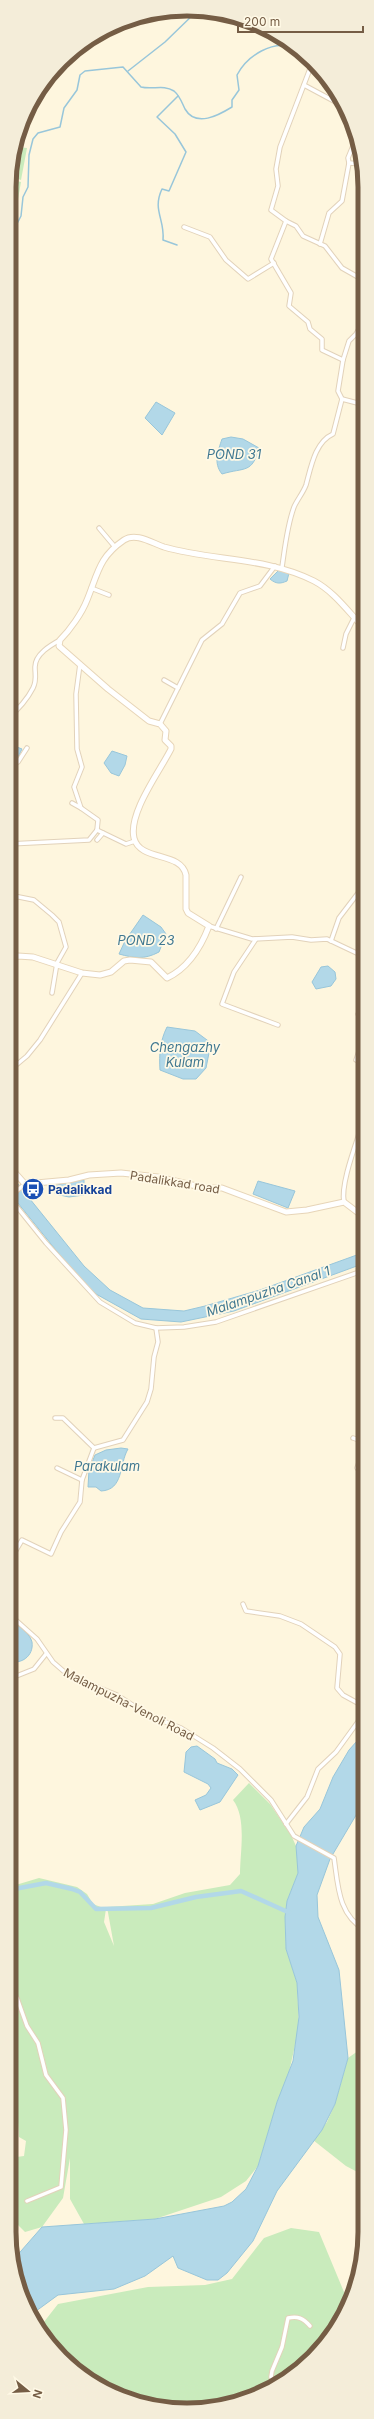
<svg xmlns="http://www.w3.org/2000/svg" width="374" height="2419" font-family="Inter,sans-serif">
	<rect width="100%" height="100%" fill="#fef6de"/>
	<g fill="#c9ebbc">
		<path d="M17,147L27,148L21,180L9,176Z"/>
		<path d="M9,179L21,182L14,222L9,219Z"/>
		<path d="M249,1783L270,1804L291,1835L296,1846L299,1866L298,1873L287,1901L285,1917L286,1949L297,1983L299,2028L289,2072L277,2102L258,2166L246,2181L221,2197L155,2219L84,2224L70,2199V2158L63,2198L42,2227L25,2232L9,2216V2158L24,2156L26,2141L19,2137L17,2107L9,2104V1887L39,1878L77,1887L87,1894L93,1904L106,1909L104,1922L114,1946L107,1907L153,1904L185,1893L230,1885L240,1874C240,1852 247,1818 233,1800Z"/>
		<path d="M365,2046V2176L346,2166L313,2140L327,2122L335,2104L348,2058Z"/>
		<path d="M291,2228L319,2232L349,2304L347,2311L305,2366L244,2400L176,2410L119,2396L61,2358L40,2327L58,2304L148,2287L205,2285L232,2279L264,2238Z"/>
	</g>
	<g fill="#b2d8e8" stroke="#98c6da">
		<path d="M156,402L175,413L162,435L145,418Z"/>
		<path d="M231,437L243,439L259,448C252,474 245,467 222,474C213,463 218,451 222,439Z"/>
		<path d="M281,568L289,573L287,581C280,584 276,584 270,579Z"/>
		<path d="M9,744H17V747L22,749L14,765L9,764Z"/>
		<path d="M112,751L127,756L125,765L119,776L111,773L104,763Z"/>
		<path d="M143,915L161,927L166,934L159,952C144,960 134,958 119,954L125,941Z"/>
		<path d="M328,966L335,972L336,979L331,986L316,989L312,982L321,967Z"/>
		<path d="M167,1027L195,1031L211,1043L206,1068L196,1079H183L160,1070C159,1054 160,1041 167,1027Z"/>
		<path d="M9,1173L84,1266L110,1290L143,1308L184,1311L205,1306L260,1290L365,1252V1263L234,1311L181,1322L141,1319L96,1294L76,1275L9,1192Z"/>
		<path d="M75,1180H84V1195L69,1197L55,1194L54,1186Z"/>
		<path d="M258,1181L295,1191L288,1208L253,1194Z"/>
		<path d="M121,1448L128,1449C119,1464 124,1490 101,1491L96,1487H88L89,1470L95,1455L106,1450Z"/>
		<path d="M15,1623C21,1628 30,1634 32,1642C34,1656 21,1665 9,1661V1626Z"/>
		<path d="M365,1732V1800L330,1859L317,1895L318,1917L339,1970L348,2058L335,2104L322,2130L277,2191L253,2241L227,2273L218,2280H207L178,2268L173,2256L145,2276L114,2289L58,2295L32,2314L22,2300L14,2259L42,2227L155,2219L224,2206L232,2202L246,2189L258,2166L277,2102L293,2061L299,2017L297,1983L286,1949L285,1917L287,1901L298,1873L296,1846L304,1827L320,1809L333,1777L349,1750Z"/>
		<path d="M197,1746L215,1759L217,1763L232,1769L238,1775L220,1802L200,1810L195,1800L206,1795L211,1788L208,1784L184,1772L186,1752L191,1747Z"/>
	</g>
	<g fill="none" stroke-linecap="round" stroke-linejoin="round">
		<g stroke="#98c6da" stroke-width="1.5">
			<path d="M128,71L165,42L199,9"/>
			<path d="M9,239L21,216L23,197L28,187L29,155L33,139L38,133L60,127L64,108L77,90L80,75L85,71L123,67L141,87C153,90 163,84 174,91C180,96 182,103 185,109C196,128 219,115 232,107V100L239,90L237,75C247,56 273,39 294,48"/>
			<path d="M177,245L163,240C165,219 152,210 162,189L169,191L186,152L175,134L157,117L178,96"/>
		</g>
		<path stroke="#b2d8e8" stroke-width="4.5" d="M9,1890L46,1883L72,1889L80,1892L96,1909L151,1908L196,1897L241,1891L290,1913"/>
		<g stroke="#e2d2ba" stroke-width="5.5">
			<g id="street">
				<path d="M313,61L280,147L276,169L278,186L271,210L286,221L271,259L291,293L289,306L308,322L310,329L322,339V350L343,360"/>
				<path d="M304,85L345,107"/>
				<path d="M349,163L362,164"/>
				<path d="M286,221L296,226L303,236L325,246L342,268L365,281"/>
				<path d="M184,227L210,237L226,260L248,279L274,263"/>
				<path d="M320,244L329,213L342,201L349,163L348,158L355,141"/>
				<path d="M365,284V290"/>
				<path d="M342,399L365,405"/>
				<path d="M99,528L115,547"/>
				<path d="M282,567C285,547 287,526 294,507C297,500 303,493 306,485C311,467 315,442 333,434L342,399L338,391L343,360L349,341L356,334L365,319"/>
				<path d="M91,588L109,595"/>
				<path d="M343,648L346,634L354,618"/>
				<path d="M164,680L178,688"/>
				<path d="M9,717C18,710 28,698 33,688C37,680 35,675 35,667C35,654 51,645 60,640"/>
				<path d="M160,724L202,640L222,624L240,593L260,586L275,566"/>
				<path d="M9,766L18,762L27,748"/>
				<path d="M72,803L81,808"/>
				<path d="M97,830L126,844L135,841"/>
				<path d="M97,840L103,833"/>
				<path d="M9,844L89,840L97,830L98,820L81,808L74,787L82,767L77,749L76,694L80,664"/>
				<path d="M9,895L34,900L52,915L59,922L66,947L57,963L52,993"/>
				<path d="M209,926L252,939L292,937L311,940L327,939L365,957"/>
				<path d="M216,929L241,877"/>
				<path d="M256,939L234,972L222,1004L278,1025"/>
				<path d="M331,941L339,918L365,884"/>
				<path d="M358,1014L365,1016"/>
				<path d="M365,1042H362L356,1060L365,1064"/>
				<path d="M9,1071L27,1056L40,1040L82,973"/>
				<path d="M9,1197L46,1243L100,1302L135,1323L156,1328L184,1327L216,1322L365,1270"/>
				<path d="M9,1197L25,1184"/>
				<path d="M344,1202C340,1182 359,1137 365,1115"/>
				<path d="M55,1418H63L94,1448"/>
				<path d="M353,1438L365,1442"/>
				<path d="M365,1446L357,1468L365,1479"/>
				<path d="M94,1448L123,1440L147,1402L151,1389L154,1357L158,1342L156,1328"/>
				<path d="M57,1468L82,1480"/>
				<path d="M365,1484V1491"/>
				<path d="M9,1562L22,1540L51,1554L61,1532L80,1502L82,1480L94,1448"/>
				<path d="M243,1604L246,1611L280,1616L301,1624L335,1647L340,1654L337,1688L343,1695L365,1707"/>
				<path d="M9,1614L37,1639L53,1662L68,1675L117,1695L148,1715L181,1728L213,1748L240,1769L271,1800L294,1836L334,1858C338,1885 338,1915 365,1930"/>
				<path d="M9,1679L34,1669L46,1654"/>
				<path d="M286,1824L307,1797L318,1769L336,1752L365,1712"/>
				<path d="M9,1986L17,1998L27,2026L38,2043L46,2075L63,2098L66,2130L61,2187L27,2201"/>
				<path d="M274,2383L271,2377L272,2371L282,2347L288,2318C298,2316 303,2318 310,2326"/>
			</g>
		</g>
		<g stroke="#e7d5b8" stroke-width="7">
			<g id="secondary">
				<path d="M9,961L18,956L33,957L82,973L100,975L111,972L124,961L130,960L151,962L167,978C188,968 201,947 209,926L188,913L186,909V875C181,851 140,862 134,838C128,813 160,771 171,749V746L165,740L166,731L160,724L149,721L108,689L59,646L60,640C70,630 82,613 87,600C98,573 99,557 124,540C136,532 152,543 164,547C213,561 267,557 314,581C335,592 349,613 365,629"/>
				<path d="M9,1166L25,1184L69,1180L89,1175L121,1173L158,1177L205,1188H222L286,1212L307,1210L344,1202L365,1218"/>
			</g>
		</g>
		<use href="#street" stroke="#fff" stroke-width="3.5"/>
		<use href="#secondary" stroke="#fff" stroke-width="5"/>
	</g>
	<defs>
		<g id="bus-disc" transform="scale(1.15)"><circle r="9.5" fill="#1a4fb4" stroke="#fff9e6"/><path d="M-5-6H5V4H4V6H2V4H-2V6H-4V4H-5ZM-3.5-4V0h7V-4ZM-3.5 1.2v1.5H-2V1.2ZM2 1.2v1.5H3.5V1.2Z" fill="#fff"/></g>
	</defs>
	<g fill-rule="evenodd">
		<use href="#bus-disc" x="33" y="1189"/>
	</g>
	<g text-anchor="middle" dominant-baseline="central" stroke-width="3.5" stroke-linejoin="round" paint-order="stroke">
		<g font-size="12" fill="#755d45" stroke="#fff9e6">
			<text transform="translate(175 1182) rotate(9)">Padalikkad road</text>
			<text transform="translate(129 1704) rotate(27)">Malampuzha-Venoli Road</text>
		</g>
		<g font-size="12" font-weight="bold" fill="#164399" stroke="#fff9e6" text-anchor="start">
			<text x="48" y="1189">Padalikkad</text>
		</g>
		<g font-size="13" font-style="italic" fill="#407891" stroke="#fff9e6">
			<text x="234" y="454">POND 31</text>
			<text x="146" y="940">POND 23</text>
			<text x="185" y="1047">Chengazhy<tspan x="185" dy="15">Kulam</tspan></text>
			<text transform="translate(268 1291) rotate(-19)">Malampuzha Canal 1</text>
			<text x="107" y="1466">Parakulam</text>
		</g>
	</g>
	<path d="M0 0H374V2419H0ZM187 16H187A171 171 0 0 1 358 187V2232A171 171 0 0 1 187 2403H187A171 171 0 0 1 16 2232V187A171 171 0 0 1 187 16Z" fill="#f4edd9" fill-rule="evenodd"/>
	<path fill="none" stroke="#755d45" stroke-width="5" d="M187 16H187A171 171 0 0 1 358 187V2232A171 171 0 0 1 187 2403H187A171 171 0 0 1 16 2232V187A171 171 0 0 1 187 16Z"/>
	<g transform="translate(28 2391) rotate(108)" stroke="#fff9e6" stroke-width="3" paint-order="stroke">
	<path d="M0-3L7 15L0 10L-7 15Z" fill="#755d45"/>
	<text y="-6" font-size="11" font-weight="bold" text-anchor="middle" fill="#755d45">N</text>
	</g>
	<path d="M238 26v6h125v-6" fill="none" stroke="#755d45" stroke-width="2"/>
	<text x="244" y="26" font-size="12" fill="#755d45" stroke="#fff9e6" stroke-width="3" paint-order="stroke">200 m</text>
</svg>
